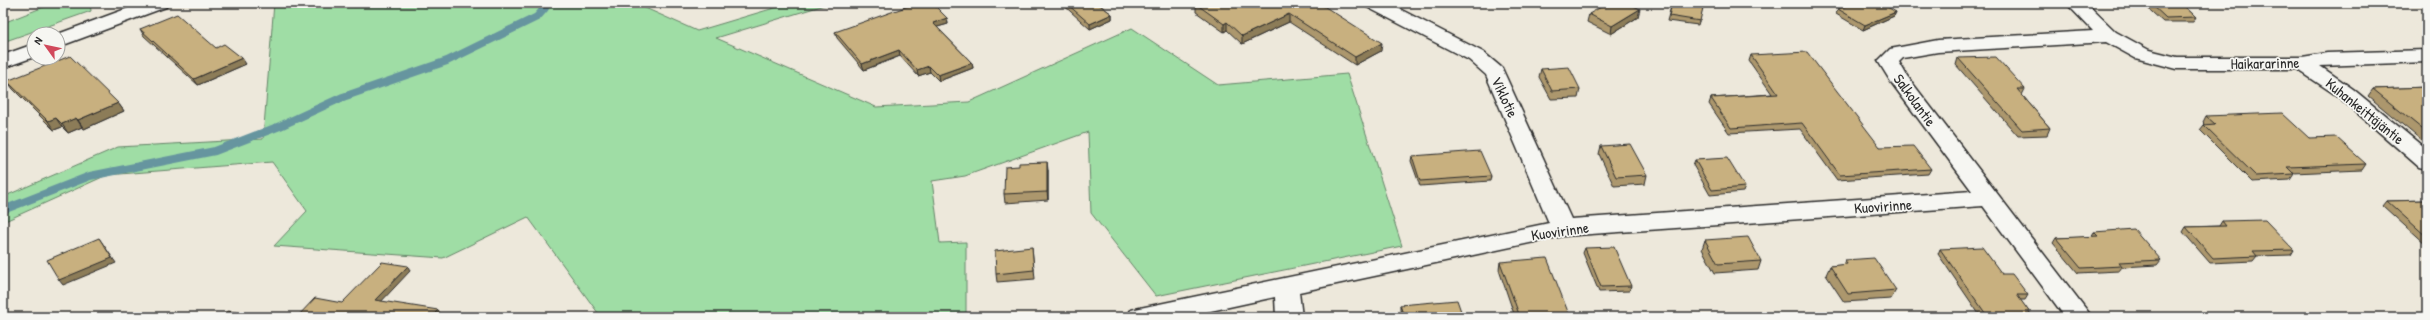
<svg xmlns="http://www.w3.org/2000/svg" width="2430" height="320" font-family="'Patrick Hand',sans-serif">
	<rect width="100%" height="100%" fill="#ede8db"/>
	<filter id="ink" filterUnits="userSpaceOnUse"><feTurbulence type="fractalNoise" baseFrequency=".025" numOctaves="2"/><feDisplacementMap in="SourceGraphic" scale="8" xChannelSelector="R" yChannelSelector="G"/><feConvolveMatrix kernelMatrix="1 2 1 2 8 2 1 2 1" color-interpolation-filters="sRGB"/></filter>
	<g filter="url(#ink)">
		<g fill="#9fdda5" stroke="#658468">
			<path d="M54,3H90L91,11L3,42V23Z"/>
			<path d="M274,3H351L354,7L381,3H634L697,31L791,3H831L716,38L876,107L969,102L1132,28L1218,85L1347,74L1402,246L1156,296L1091,213L1088,132L965,176L932,181L940,243L966,242V317H601L528,217L443,258L274,246L307,211L272,162L107,175L3,222V197L118,147L263,139Z"/>
		</g>
		<g fill="none" stroke-linecap="round" stroke-linejoin="round">
			<path stroke="#66959f" stroke-width="8" d="M3,210L90,176L215,151L280,126L343,97L447,61L537,17L545,8L544,3"/>
			<g stroke="#2b2b2b" stroke-width="3">
				<path id="street" d="M1365,3H1388L1483,52L1502,68L1571,219L1972,191L1891,82L1878,61L1890,49L1938,40L2093,31L2066,3H2086L2116,32L2149,50L2177,57H2302L2327,53L2427,50V62L2320,66L2353,89L2427,150V169L2419,167L2339,97L2297,69H2177L2135,58L2106,42L1938,52L1903,58L1899,62L1907,76L2092,317H2065L1983,206L1563,236L1299,292L1302,317H1276L1275,297L1183,317H1127L1131,310L1140,308L1549,223L1486,75L1469,60L1367,7Z"/>
			</g>
			<g stroke="#2b2b2b" stroke-width="3">
				<g id="secondary">
					<path d="M142,3H168L166,7L58,47V34Z"/>
					<path d="M34,44V57L3,68V55Z"/>
				</g>
			</g>
			<use href="#street" fill="#f6f6f2" fill-rule="evenodd"/>
			<use href="#secondary" fill="#f6f6f2" fill-rule="evenodd"/>
		</g>
		<g fill="#ac976d" stroke="#2b2b2b">
			<path d="M1061,3H1097L1112,14V19L1090,29Z"/>
			<path d="M1319,3L1381,51L1355,65L1289,22L1242,44L1227,30L1224,32L1196,12V4Z"/>
			<path d="M1672,3H1704L1698,25L1667,21Z"/>
			<path d="M2142,3H2181L2196,17L2193,22H2163Z"/>
			<path d="M1838,9L1896,12L1894,16L1863,30L1836,14Z"/>
			<path d="M1589,14L1638,17L1611,34L1587,22Z"/>
			<path d="M947,18L948,24L937,27L972,63L973,68L939,81L930,72L918,76L900,56L864,70L837,38L835,32Z"/>
			<path d="M140,29L216,48L246,64L198,85L144,36Z"/>
			<path d="M1751,55L1880,147L1931,169L1928,174L1837,180L1800,129L1729,133L1709,104L1711,98L1772,94L1749,61Z"/>
			<path d="M1958,58L2025,89L2022,95L2050,128L2047,135L2018,136L1956,65Z"/>
			<path d="M1541,69L1580,89L1578,98L1551,99L1539,77Z"/>
			<path d="M7,81L118,103L124,111L84,129L82,127L68,133L62,127L54,130L13,89Z"/>
			<path d="M2427,87V145L2368,96L2373,89Z"/>
			<path d="M2206,116L2309,138L2366,164L2362,170L2293,173L2294,174L2290,180L2252,182L2200,130L2204,125L2205,124L2203,122Z"/>
			<path d="M1601,146L1647,175L1645,184L1614,186L1599,154Z"/>
			<path d="M1412,156L1491,176L1490,181L1420,186L1411,161Z"/>
			<path d="M1695,160L1745,187L1743,192L1710,195L1693,165Z"/>
			<path d="M1019,166L1048,170V200L1005,203L1004,194Z"/>
			<path d="M2427,200V246L2383,206L2387,201Z"/>
			<path d="M2222,221L2294,250L2291,255L2257,256L2253,261L2210,263L2183,232L2186,227L2219,226Z"/>
			<path d="M2094,232L2161,260L2157,265L2122,267L2119,271L2078,273L2053,243L2056,238L2091,237Z"/>
			<path d="M1705,240L1761,261L1758,270L1715,273L1702,249Z"/>
			<path d="M1032,247L1035,279L997,282L996,274Z"/>
			<path d="M1585,248L1631,286L1629,291L1599,292L1583,253Z"/>
			<path d="M1940,249L2002,274L2028,295L2025,300H2020L2033,317H1981L1938,254Z"/>
			<path d="M1845,260L1896,290L1891,299L1844,302L1826,275L1830,266L1843,265Z"/>
			<path d="M1500,262L1570,317H1515L1499,270Z"/>
			<path d="M1400,305L1463,317H1402L1400,310Z"/>
		</g>
		<g fill="#8c7b59" stroke="#2b2b2b">
			<path d="M1640,9L1638,17L1611,34L1612,26Z"/>
			<path d="M1896,12L1894,16L1863,30L1865,25Z"/>
			<path d="M1112,14V19L1090,29V24Z"/>
			<path d="M1289,14V22L1242,44V36Z"/>
			<path d="M947,18L948,24L934,28L933,23Z"/>
			<path d="M1227,22V30L1224,32V24Z"/>
			<path d="M1382,43L1381,51L1355,65V57Z"/>
			<path d="M899,50L900,56L864,70L862,64Z"/>
			<path d="M242,58L246,64L198,85L194,79Z"/>
			<path d="M972,63L973,68L939,81L938,75Z"/>
			<path d="M929,66L930,72L918,76L917,70Z"/>
			<path d="M118,103L124,111L84,129L78,120Z"/>
			<path d="M56,118L62,127L54,130L48,121Z"/>
			<path d="M76,118L82,127L68,133L62,124Z"/>
			<path d="M1047,162L1048,170V200L1047,192Z"/>
			<path d="M99,238L116,263L63,285L59,280Z"/>
			<path d="M408,266L410,271L378,305L375,300Z"/>
			<path d="M438,310L441,315L438,317H431Z"/>
		</g>
		<g fill="#c8b07f" stroke="#2b2b2b">
			<path d="M917,3H932L947,18L933,23L972,63L938,75L929,66L917,70L899,50L862,64L835,32Z"/>
			<path d="M1066,3H1097L1112,14L1090,24Z"/>
			<path d="M1199,3H1319L1382,43L1355,57L1289,14L1242,36L1227,22L1224,24L1196,4Z"/>
			<path d="M1608,3H1628L1640,9L1612,26L1589,14Z"/>
			<path d="M1672,3H1704L1700,21L1669,16Z"/>
			<path d="M1854,3H1880L1896,12L1865,25L1838,9Z"/>
			<path d="M2150,3H2181L2196,17L2166,18Z"/>
			<path d="M177,14L216,48L224,44L242,58L194,79L140,29Z"/>
			<path d="M1807,52L1880,147L1913,146L1931,169L1840,175L1802,123L1731,128L1711,98L1778,94L1751,55Z"/>
			<path d="M70,56L118,103L78,120L76,118L62,124L56,118L48,121L7,81Z"/>
			<path d="M1996,57L2025,89H2017L2050,128L2022,130L1958,58Z"/>
			<path d="M1569,67L1580,89L1552,91L1541,69Z"/>
			<path d="M2427,87V133L2373,89Z"/>
			<path d="M2282,113L2309,138L2336,137L2366,164L2287,167L2294,174L2256,176L2204,125L2215,124L2206,116Z"/>
			<path d="M1630,144L1647,175L1616,177L1601,146Z"/>
			<path d="M1480,151L1491,176L1420,181L1412,156Z"/>
			<path d="M1727,158L1745,187L1712,190L1695,160Z"/>
			<path d="M1047,162V192L1004,194L1005,167L1019,166V163Z"/>
			<path d="M2427,200V237L2387,201Z"/>
			<path d="M2265,220L2294,250L2253,251L2257,256L2213,258L2186,227L2226,226L2222,221Z"/>
			<path d="M2134,229L2161,260L2119,262L2122,266L2081,268L2056,238L2098,236L2094,232Z"/>
			<path d="M1748,237L1761,261L1718,264L1705,240Z"/>
			<path d="M99,238L112,258L59,280L47,260Z"/>
			<path d="M1032,247L1034,270L996,274L995,251Z"/>
			<path d="M1614,247L1631,286L1601,287L1585,248Z"/>
			<path d="M1982,247L2002,274H2012L2028,295H2017L2033,317H1988L1940,249Z"/>
			<path d="M1547,258L1570,317H1520L1500,262Z"/>
			<path d="M1874,258L1896,290L1848,294L1830,266L1847,264L1845,260Z"/>
			<path d="M382,262L408,266L375,300L438,310L431,317H297L315,298L342,303Z"/>
			<path d="M1457,300L1463,317H1404L1400,305Z"/>
			<path d="M227,311L265,316L264,317H221Z"/>
		</g>
	</g>
	<g text-anchor="middle" dominant-baseline="central" stroke-width="3.5" stroke-linejoin="round" paint-order="stroke">
		<g font-size="15" fill="#2b2b2b" stroke="#f6f6f2">
			<text transform="translate(2265 63) rotate(-1)">Haikararinne</text>
			<text transform="translate(1505 97) rotate(65)">Viklotie</text>
			<text transform="translate(1915 100) rotate(54)">Salkolantie</text>
			<text transform="translate(2365 111) rotate(39)">Kuhankeittäjäntie</text>
			<text transform="translate(1883 206) rotate(-4)">Kuovirinne</text>
			<text transform="translate(1560 231) rotate(-8)">Kuovirinne</text>
		</g>
	</g>
	<rect width="2430" height="320" fill="none" stroke="#f6f6f2" stroke-width="16"/>
	<rect x="8" y="8" width="2414" height="304" fill="none" stroke="#2b2b2b" stroke-width="1.5" filter="url(#ink)"/>
	<g transform="translate(46 46) rotate(303)"><circle r="19" fill="#f6f6f2" stroke="#a5a5a2"/>
	<path d="M0-3L7 15L0 10L-7 15Z" fill="#d1495b"/>
	<text y="-6" font-size="11" font-weight="bold" text-anchor="middle" fill="#2b2b2b">N</text>
	</g>
</svg>
